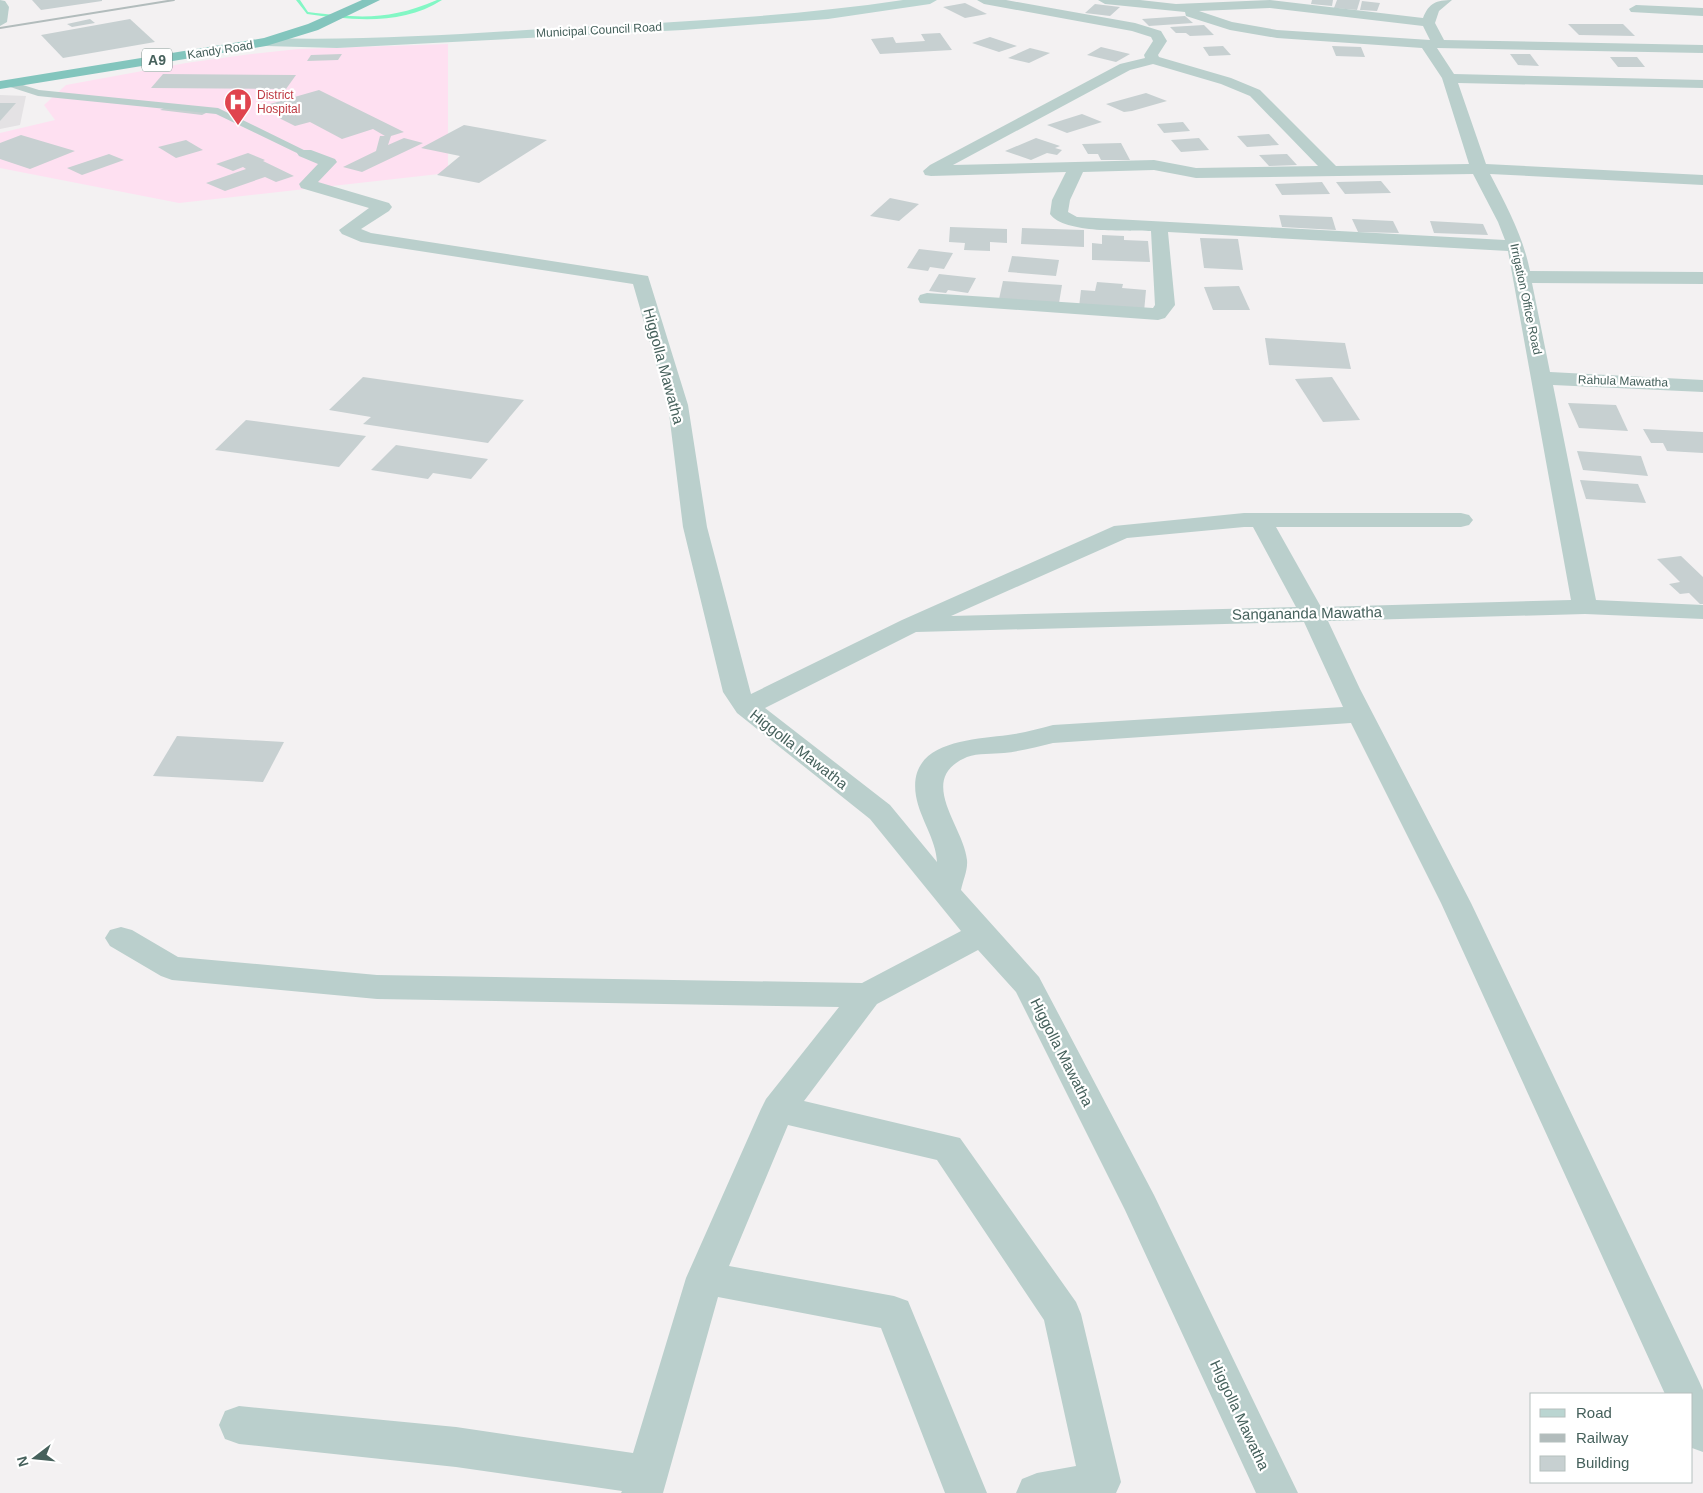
<svg xmlns="http://www.w3.org/2000/svg" width="1703" height="1493" font-family="Helvetica,sans-serif">
	<rect width="100%" height="100%" fill="#f3f1f2"/>
	<path fill="#e4e2e4" d="M0,95L26,96L20,125L0,129Z"/>
	<path fill="#fee0f1" d="M448,44V173L179,203L0,168V133L55,120L44,105L66,85L186,63L251,54L298,49Z"/>
	<g fill="none" stroke-linecap="round" stroke-linejoin="round">
		<path fill="#83f7c5" fill-rule="evenodd" d="M296,0H300L308,12C359,18 388,21 437,0H442C402,26 352,20 307,14Z"/>
	</g>
	<g fill="#c7d0d1">
		<path d="M32,0H102V1L41,10Z"/>
		<path d="M1312,0H1333L1332,6L1311,4Z"/>
		<path d="M1337,0H1360L1357,10L1334,8Z"/>
		<path d="M1362,1L1380,3L1377,11L1360,10Z"/>
		<path d="M965,3L987,14L965,18L943,7Z"/>
		<path d="M1095,4L1120,7L1110,16L1085,13Z"/>
		<path d="M1185,16L1193,23L1149,26L1142,19Z"/>
		<path d="M90,19L95,23L72,27L67,24Z"/>
		<path d="M130,19L155,42L63,58L41,35Z"/>
		<path d="M1568,24H1623L1635,36L1579,35Z"/>
		<path d="M1204,25L1214,35L1190,36L1186,33H1176L1170,27Z"/>
		<path d="M940,33L952,50L880,54L871,39L893,37L896,43L925,41L921,34Z"/>
		<path d="M990,37L1017,46L999,52L972,43Z"/>
		<path d="M1223,46L1231,55L1209,56L1203,47Z"/>
		<path d="M1332,46L1361,47L1365,57L1336,56Z"/>
		<path d="M1101,47L1130,54L1116,62L1087,55Z"/>
		<path d="M1030,48L1050,53L1029,63L1008,58Z"/>
		<path d="M342,54L338,60L307,61L311,55Z"/>
		<path d="M1510,54H1530L1539,66L1518,65Z"/>
		<path d="M1610,57H1637L1645,67H1618Z"/>
		<path d="M163,74L296,75L286,89L151,88Z"/>
		<path d="M319,90L404,132L391,136L388,145L404,138L423,143L362,172L343,167L376,151L380,136H385L373,129L342,139L310,122L295,126L277,117L283,116L263,106Z"/>
		<path d="M1146,93L1167,101L1132,111L1124,112L1106,104Z"/>
		<path d="M0,103H16L0,121Z"/>
		<path d="M168,106L210,111L202,115L160,110Z"/>
		<path d="M1082,114L1102,122L1067,133L1047,125Z"/>
		<path d="M1183,122L1190,131L1164,133L1157,124Z"/>
		<path d="M464,125L547,140L479,183L437,175L460,156L421,148Z"/>
		<path d="M1269,134L1279,145L1247,147L1237,136Z"/>
		<path d="M21,135L75,151L30,169L0,159V143Z"/>
		<path d="M1036,138L1060,146L1055,148L1062,150L1057,155L1047,153L1031,160L1005,151Z"/>
		<path d="M1199,138L1209,150L1181,152L1171,140Z"/>
		<path d="M186,140L203,150L176,158L158,147Z"/>
		<path d="M1121,143L1130,160H1101L1098,154H1088L1082,144Z"/>
		<path d="M248,153L265,160L263,161L294,176L276,182L265,177L225,191L206,183L246,169L243,167L233,171L216,164Z"/>
		<path d="M109,154L124,160L82,175L67,168Z"/>
		<path d="M1287,154L1297,165L1269,166L1259,155Z"/>
		<path d="M1381,181L1391,193L1345,194L1336,182Z"/>
		<path d="M1322,182L1330,194L1282,195L1275,184Z"/>
		<path d="M890,198L919,204L899,221L870,216Z"/>
		<path d="M1279,215L1332,217L1336,230L1282,227Z"/>
		<path d="M1352,219L1393,221L1399,233L1358,232Z"/>
		<path d="M1430,221L1483,224L1488,235L1434,233Z"/>
		<path d="M950,227L1007,229V243L990,242V251L964,250L965,243L949,242Z"/>
		<path d="M1022,228L1084,230V247L1021,244Z"/>
		<path d="M1102,235L1124,236V240L1148,241L1150,262L1092,260V243L1102,244Z"/>
		<path d="M1200,238L1238,239L1243,270L1204,268Z"/>
		<path d="M919,249L953,253L944,269L930,267L928,271L907,268Z"/>
		<path d="M1012,256L1059,260L1056,276L1008,272Z"/>
		<path d="M939,274L976,278L968,293L948,290L946,293L929,291Z"/>
		<path d="M1003,281L1062,285L1059,303L999,299Z"/>
		<path d="M1097,282L1123,284L1122,288L1146,290L1144,312L1079,307L1081,290L1095,291Z"/>
		<path d="M1239,286L1250,310H1213L1204,287Z"/>
		<path d="M1265,338L1345,343L1351,369L1269,365Z"/>
		<path d="M363,377L524,400L488,443L363,424L371,417L329,410Z"/>
		<path d="M1332,377L1360,420L1323,422L1295,379Z"/>
		<path d="M1568,403L1616,405L1628,431L1579,428Z"/>
		<path d="M246,420L366,436L339,467L215,450Z"/>
		<path d="M1643,429L1703,432V453L1667,451L1663,443H1651Z"/>
		<path d="M396,445L488,459L471,479L433,473L428,479L371,470Z"/>
		<path d="M1577,451L1641,456L1648,476L1583,470Z"/>
		<path d="M1580,480L1638,484L1646,503L1586,499Z"/>
		<path d="M1681,556L1703,577V604H1700L1689,593L1680,594L1669,584L1680,582L1657,559Z"/>
		<path d="M177,736L284,742L263,782L153,776Z"/>
	</g>
	<g fill="none" stroke-linecap="round" stroke-linejoin="round">
		<path fill="#bacfcc" fill-rule="evenodd" d="M10,81L39,90L218,108L310,153L305,156L301,155L216,114L38,96L7,86L5,84Z"/>
		<g fill="#bacfcc" fill-rule="evenodd">
			<path d="M0,0L5,1L9,7L7,22L0,26Z"/>
			<path d="M977,0H1006L1135,23L1161,31L1167,41L1158,55L1159,57L1231,78L1260,90L1336,166L1469,164L1442,78L1422,48L1277,38L1230,30L1186,16L1185,12L1105,4L1098,0H1140L1176,4L1270,0L1423,18C1429,3 1436,0 1452,0L1439,11L1435,23L1444,40L1703,45V53L1437,48L1454,74L1703,80V88L1458,83L1486,164L1703,175V185L1490,174C1507,207 1523,236 1530,271L1703,272V284L1532,283L1550,372L1703,380V392L1553,385L1596,600L1703,605V619L1585,614L1328,621L1360,689L1471,903L1699,1381L1703,1390V1452L1692,1448V1394H1665L1441,903L1351,723L1053,743C1037,747 1021,751 1004,753C993,754 978,753 967,757C915,779 964,826 967,860C968,870 963,880 961,890L1039,977L1154,1195L1298,1493H1256L1125,1210L1016,992L978,950L877,1004L804,1101L960,1138L1076,1302L1081,1314L1121,1482L1116,1493H1016L1022,1479L1037,1473L1076,1466L1044,1320L937,1160L788,1125L729,1266L894,1296L908,1301L987,1493H945L881,1328L718,1297L663,1493H621L622,1491L456,1467L239,1444L225,1439L219,1425L225,1411L239,1406L456,1427L633,1453L686,1278L761,1109L766,1099L839,1007L377,999L172,980L161,976L110,946L105,938L110,930L121,927L132,930L178,957L377,975L862,983L961,931L870,819L737,713L723,692L683,527L668,405L633,284L361,242L342,234L339,230L369,208L301,188L299,184L318,164L299,156L297,153L299,150H311L335,159L337,162L318,182L389,203L392,207L389,211L361,229L371,233L648,276L688,405L707,527L751,694L902,620L1114,526L1244,513H1461L1469,515L1473,520L1469,525L1461,527H1276L1321,607L1571,600L1508,251L1168,232L1175,305L1165,318L1158,320L920,303L918,299L920,295L927,293L1153,308L1155,305L1151,231C1127,230 1064,234 1050,214L1052,200L1066,172L931,176L925,175L923,171L930,165L1120,64L1145,58L1144,55L1153,41L1151,37L1132,31L984,4ZM1270,8L1423,26L1430,40L1277,30L1232,22L1199,11ZM1153,64L1221,84L1250,96L1318,166L1196,168L1154,160L953,165L1130,70ZM1154,170L1196,178L1473,174L1498,222L1505,240L1077,217L1068,212L1070,200L1083,172ZM1244,527H1253L1296,607L951,616L1127,538ZM1304,622L1343,707L1053,725C1038,729 1023,733 1008,735C970,740 907,741 916,796C920,819 936,839 937,862L890,805L765,708L916,632Z"/>
			<path d="M1636,5L1703,8V16L1631,12L1629,9Z"/>
		</g>
		<path fill="#bad5d1" fill-rule="evenodd" d="M903,0H937L930,4L828,19L683,30L337,48L266,46L259,42L266,38C364,41 462,34 560,28C675,22 789,17 903,0Z"/>
		<path fill="#83c5bd" fill-rule="evenodd" d="M362,0H380L318,30L266,46L0,89V81L264,38L308,24Z"/>
		<path stroke="#b2bcbc" stroke-width="2" d="M0,28L174,0"/>
	</g>
	<defs>
		<g id="hospital-pin" transform="scale(1.4375)"><path d="M0 17L-7.5 6A9.5 9.5 0 1 1 7.5 6Z" fill="#e0444e" stroke="#fff"/><path d="M-5-5h3v3.5h4V-5h3V5h-3V1.5h-4V5h-3Z" fill="#fff"/></g>
	</defs>
	<g fill-rule="evenodd">
		<use href="#hospital-pin" x="238" y="102"/>
	</g>
	<g text-anchor="middle" dominant-baseline="central" stroke-width="4.5" stroke-linejoin="round" paint-order="stroke">
		<g font-size="12" fill="#46615c" stroke="#fff">
			<text transform="translate(599 30) rotate(-3)">Municipal Council Road</text>
			<text transform="translate(220 50) rotate(-9)">Kandy Road</text>
			<text transform="translate(1526 299) rotate(78)">Irrigation Office Road</text>
			<text transform="translate(1623 381) rotate(2)">Rahula Mawatha</text>
		</g>
		<g font-size="12" fill="#be3a42" stroke="#fff" text-anchor="start">
			<text x="257" y="95">District<tspan x="257" dy="14">Hospital</tspan></text>
		</g>
		<rect fill="#fff" stroke="#7e908d" stroke-width="1" x="142" y="48.5" width="30" height="23" rx="4"/>
		<g font-size="14" font-weight="bold" fill="#46615c">
			<text x="157" y="60">A9</text>
		</g>
		<g font-size="15" fill="#46615c" stroke="#fff">
			<text transform="translate(664 366) rotate(75)">Higgolla Mawatha</text>
			<text transform="translate(1307 613) rotate(-1)">Sangananda Mawatha</text>
			<text transform="translate(799 749) rotate(38)">Higgolla Mawatha</text>
			<text transform="translate(1062 1052) rotate(63)">Higgolla Mawatha</text>
			<text transform="translate(1240 1415) rotate(65)">Higgolla Mawatha</text>
		</g>
	</g>
	<rect x="1530" y="1393" width="162" height="90" fill="#ffffff" stroke="#b5c0be"/>
	<rect x="1540" y="1409" width="25" height="8" fill="#bad5d1" stroke="#b5c0be"/>
	<text x="1576" y="1418" font-size="15" fill="#46615c">Road</text>
	<rect x="1540" y="1434" width="25" height="8" fill="#b2bcbc" stroke="#b5c0be"/>
	<text x="1576" y="1443" font-size="15" fill="#46615c">Railway</text>
	<rect x="1540" y="1456" width="25" height="15" fill="#c7d0d1" stroke="#b5c0be"/>
	<text x="1576" y="1468" font-size="15" fill="#46615c">Building</text>
	<g transform="translate(35 1458) rotate(254)" stroke="#ffffff" stroke-width="4" paint-order="stroke">
	<path d="M0-4L9 19L0 12L-9 19Z" fill="#46615c"/>
	<text y="-8" font-size="14" font-weight="bold" text-anchor="middle" fill="#46615c">N</text>
	</g>
</svg>
